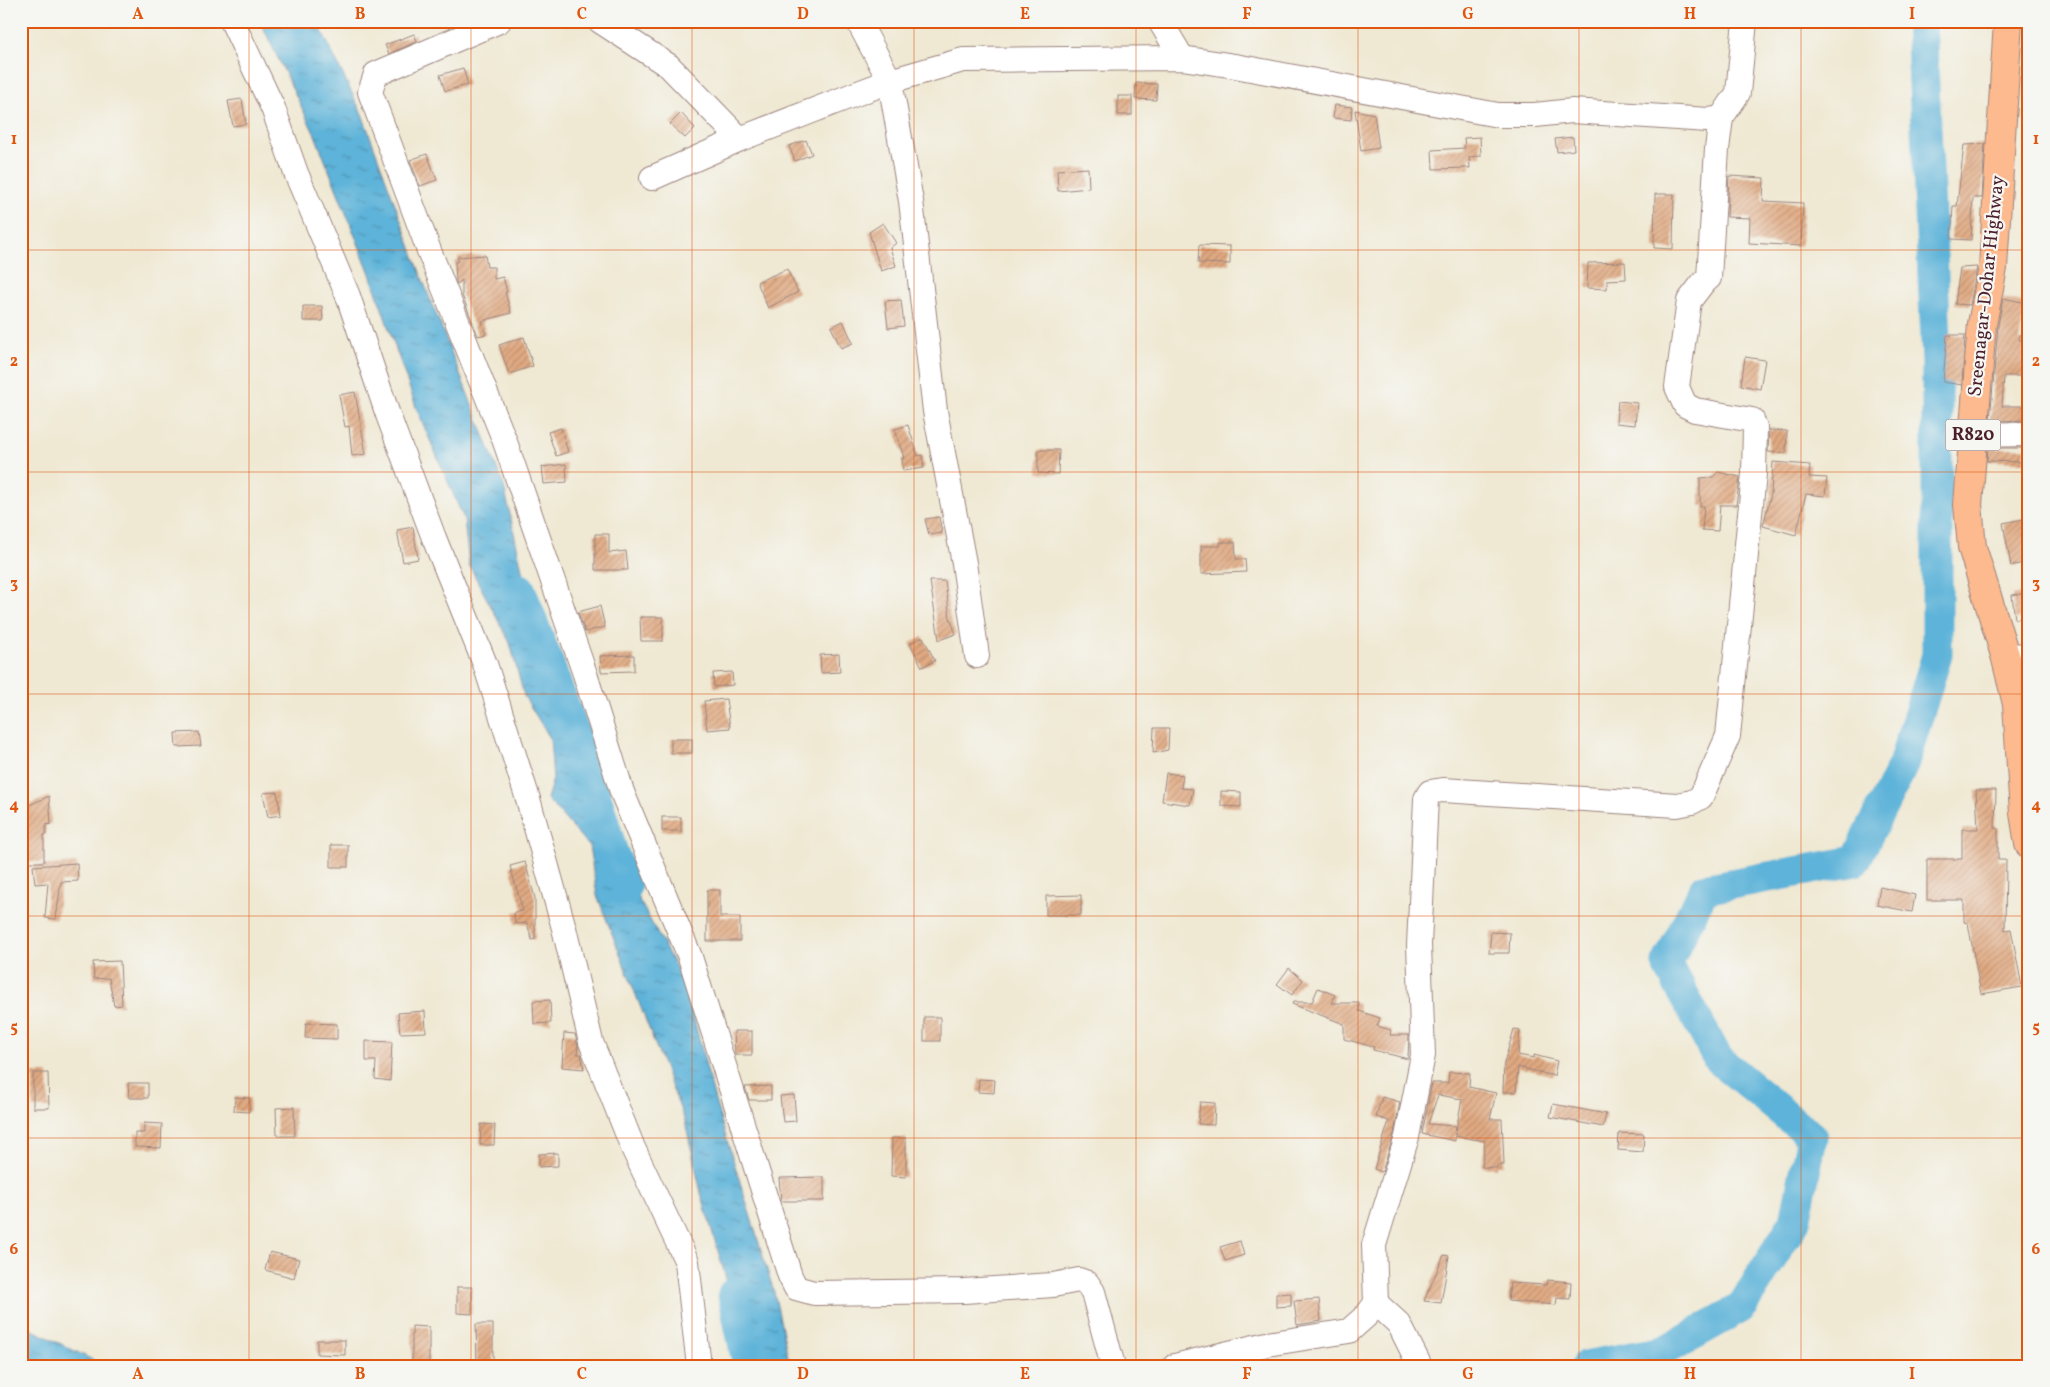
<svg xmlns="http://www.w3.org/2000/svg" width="2050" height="1387" font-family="Vollkorn,serif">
	<defs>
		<pattern id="water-ripples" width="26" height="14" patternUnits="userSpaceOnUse" patternTransform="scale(1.25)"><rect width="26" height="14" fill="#5db3d9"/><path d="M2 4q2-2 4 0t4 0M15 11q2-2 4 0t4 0" fill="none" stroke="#4f91b0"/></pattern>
		<pattern id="building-hatch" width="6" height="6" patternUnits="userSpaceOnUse" patternTransform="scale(1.25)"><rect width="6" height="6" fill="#e1aa82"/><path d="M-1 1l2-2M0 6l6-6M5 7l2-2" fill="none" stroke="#b88a6b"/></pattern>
	</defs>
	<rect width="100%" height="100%" fill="#f6f6f2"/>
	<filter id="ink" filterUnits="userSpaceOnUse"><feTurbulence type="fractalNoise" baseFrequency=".02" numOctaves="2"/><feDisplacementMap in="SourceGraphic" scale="10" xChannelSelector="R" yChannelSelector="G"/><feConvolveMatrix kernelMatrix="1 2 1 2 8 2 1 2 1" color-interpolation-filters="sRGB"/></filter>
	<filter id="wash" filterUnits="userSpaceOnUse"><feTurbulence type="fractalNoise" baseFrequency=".0096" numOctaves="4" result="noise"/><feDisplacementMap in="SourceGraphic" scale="20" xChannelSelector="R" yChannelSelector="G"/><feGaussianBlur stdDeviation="1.12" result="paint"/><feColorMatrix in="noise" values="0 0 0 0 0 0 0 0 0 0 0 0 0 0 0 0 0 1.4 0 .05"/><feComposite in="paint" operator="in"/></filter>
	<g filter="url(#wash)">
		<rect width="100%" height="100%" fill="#efe8d2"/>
		<g fill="url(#water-ripples)" stroke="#546982">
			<path d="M260,21H317L362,114L422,278L504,486L534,626L587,765L612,850L685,984L715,1101L774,1292L790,1366H748L742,1333L701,1193L685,1121L597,895L589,846L547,799L553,779L550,738L524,696L510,643L469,565L464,519L417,410L369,271L315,135Z"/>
			<path d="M21,1324L105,1366H21Z"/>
		</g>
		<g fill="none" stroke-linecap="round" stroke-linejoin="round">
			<g stroke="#5db3d9" stroke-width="31">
				<path d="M520,589L587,765L612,850L626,886"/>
				<path d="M733,1294L748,1366"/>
				<path d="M1585,1366L1664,1351L1741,1308L1795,1221L1812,1137L1718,1059L1667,963L1704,889L1855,861L1903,765L1937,655V361L1921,21"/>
			</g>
		</g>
		<g id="blocks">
			<g fill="url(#building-hatch)" fill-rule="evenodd">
				<path d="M414,34L417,41L389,54L385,45Z"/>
				<path d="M463,68L468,85L445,91L440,75Z"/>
				<path d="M1136,83L1157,84L1156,100L1135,99Z"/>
				<rect x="1118" y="96" width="14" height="19"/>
				<path d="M242,99L246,124L233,126L228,101Z"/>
				<path d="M1335,105L1352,107L1351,120L1333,118Z"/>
				<path d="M1355,110L1374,114L1379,148L1361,151Z"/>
				<path d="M681,113L695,128L685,138L670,124Z"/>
				<path d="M1480,137L1481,156L1469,157L1470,168L1433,169L1432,150L1465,148L1464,138Z"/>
				<path d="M1573,137L1574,150L1557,152L1555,139Z"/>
				<path d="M806,140L812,154L795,161L789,146Z"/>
				<path d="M1985,144L1982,198H1973L1971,240L1951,239L1953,206H1957L1964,145Z"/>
				<path d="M427,154L437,180L420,186L410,160Z"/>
				<path d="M1088,168L1089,188L1058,191L1057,170Z"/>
				<path d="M1729,176L1764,178L1763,201L1803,203L1801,246L1749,243L1750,218L1727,217Z"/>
				<path d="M1655,194H1674L1673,249L1654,248Z"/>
				<path d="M883,223L896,243L890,248L896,266L881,271L869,232Z"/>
				<path d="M1199,245L1230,246V264L1198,263Z"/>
				<path d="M485,255L487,267H494V279L503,277L507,292H505L511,313L482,321L486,334L478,336L462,295V280L457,284L456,282L455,262L458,261V257Z"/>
				<path d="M1625,262L1626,279L1607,280V289L1587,288L1588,263Z"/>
				<path d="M1977,267L1970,305L1955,304L1960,268Z"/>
				<path d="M787,269L798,292L768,308L757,282Z"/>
				<path d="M2003,298L2027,303L2019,340H2024V376H2004L2002,406H2029V420L1990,421L1998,326Z"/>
				<path d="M901,300L904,326L888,328L885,301Z"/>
				<path d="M303,306H322L323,321H303Z"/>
				<path d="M843,321L853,343L841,348L831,327Z"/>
				<path d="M1947,335H1965L1962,385L1943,382Z"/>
				<path d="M524,337L533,366L509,374L499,345Z"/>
				<path d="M1745,357L1765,360L1760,389L1741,385Z"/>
				<path d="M355,392L366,454L352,456L349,426L345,427L339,395Z"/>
				<path d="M1618,401L1637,403L1635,425L1616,423Z"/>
				<path d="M908,425L918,456L922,455L924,468L903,471L902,458H904L895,429Z"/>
				<path d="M561,428L568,452L556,456L548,432Z"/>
				<path d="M1769,430L1787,431L1786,453L1768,452Z"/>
				<path d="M1988,448H2025V462L1987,461Z"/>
				<path d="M1038,450H1059L1058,474L1038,473Z"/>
				<path d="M1773,462L1810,465L1809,477L1827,478L1825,496L1806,494L1796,535L1763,526L1771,494Z"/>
				<path d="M566,464L567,482L544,484L542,467Z"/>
				<path d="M1718,472L1740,477L1736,505H1720L1718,531L1702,530L1704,506H1700V478L1713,477Z"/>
				<path d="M939,517L942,533L929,535L925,519Z"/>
				<path d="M2029,518V548L2024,549L2027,562L2011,566L2003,523Z"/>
				<path d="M413,527L418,559L403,562L397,530Z"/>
				<path d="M595,534H609V553L626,551L628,570H595Z"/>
				<path d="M1220,542H1235L1236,559H1245L1246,572L1201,574V546H1220Z"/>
				<path d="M930,581H945L950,618L956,634L939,640Z"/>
				<path d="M2029,593V618L2015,619L2012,595Z"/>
				<path d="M600,606L605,627L585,632L578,612Z"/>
				<path d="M640,617H663V641H641Z"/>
				<path d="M923,637L935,661L922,667L910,643Z"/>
				<path d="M839,654L840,672L821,673L820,655Z"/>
				<path d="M634,655V671L601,672L600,656Z"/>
				<path d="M732,672L733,685L714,687L713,673Z"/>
				<path d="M726,699L730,728L707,730L704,701Z"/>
				<path d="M1154,728H1169L1168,750L1153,753Z"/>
				<path d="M199,732L201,746L176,747L175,733Z"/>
				<rect x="671" y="739" width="21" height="14"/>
				<path d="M1166,773L1183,775L1181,788L1193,789L1190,805L1162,801Z"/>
				<path d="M1976,790H1996L1995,828H1998V860H2006L2005,930L2011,929L2022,987L1981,994L1968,923L1964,922V900H1927V859H1962V829H1978Z"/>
				<path d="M1221,791L1241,792V807L1221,806Z"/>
				<path d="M277,792L281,815L268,817L263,793Z"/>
				<path d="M49,796L51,824L46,825V835H44V862H27V841H21V809Z"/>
				<rect x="662" y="817" width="19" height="14"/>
				<rect x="331" y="845" width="17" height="22"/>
				<path d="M525,862L535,898V939L532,940L527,923L515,924L514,912L523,911L510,866Z"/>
				<path d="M77,863L78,881L61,882L56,919L45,918L48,883L35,884L33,866Z"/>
				<path d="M1880,887L1915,895L1912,912L1877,905Z"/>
				<path d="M707,890H720V917H740V941H707Z"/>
				<path d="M1081,895V915H1046V896Z"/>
				<path d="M1491,932L1510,933L1509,953H1489Z"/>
				<path d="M120,961L122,1005L114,1006L109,978L94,979L93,962Z"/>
				<path d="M1289,968L1303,980L1292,995L1277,984Z"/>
				<path d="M1318,988L1335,995L1332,1003H1359V1011L1380,1018L1377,1026L1391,1030L1390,1035H1409L1408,1059L1373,1050L1374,1047L1344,1039V1024L1292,1004L1293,1002H1312Z"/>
				<path d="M550,1000L551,1023L534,1024L533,1001Z"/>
				<path d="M425,1011L426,1032L400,1033L398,1013Z"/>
				<rect x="924" y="1017" width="16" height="24"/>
				<path d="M306,1023L337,1024V1039L305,1038Z"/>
				<path d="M1514,1029L1520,1030L1518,1055L1534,1058V1055L1557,1061L1554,1076L1518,1067L1516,1092H1503L1504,1063Z"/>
				<path d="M734,1031H752V1055H735Z"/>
				<path d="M564,1033L575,1034L578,1046L577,1054H581L584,1069L562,1067Z"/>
				<path d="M366,1041L392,1042L390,1081L375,1079L376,1061H366Z"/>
				<path d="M1449,1072L1470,1073L1469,1087L1496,1093L1490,1119H1502L1504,1165H1497V1168L1482,1167L1485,1141L1455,1136V1141L1422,1134L1432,1083H1448ZM1438,1095L1462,1099L1455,1135L1456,1126L1428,1124Z"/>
				<path d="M33,1073H48L49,1108H33Z"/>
				<path d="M979,1079L995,1080L994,1093L978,1092Z"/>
				<path d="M128,1083H148V1098H129Z"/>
				<path d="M771,1086V1100H749L745,1087Z"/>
				<path d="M794,1095L796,1121L783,1122L780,1096Z"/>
				<path d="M235,1097L250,1098L249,1112L234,1111Z"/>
				<path d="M1382,1097L1400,1102L1394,1134L1382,1172L1374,1169L1389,1121L1376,1117Z"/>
				<path d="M1200,1102L1215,1103L1214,1125L1198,1124Z"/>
				<path d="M1553,1104L1606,1114L1603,1127L1550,1117Z"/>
				<path d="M294,1107L295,1136H277L276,1108Z"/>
				<path d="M144,1123L162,1124L161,1148L135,1147V1133H144Z"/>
				<path d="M481,1124L495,1125L494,1145H480Z"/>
				<path d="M1619,1133L1644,1134L1643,1152L1618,1150Z"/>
				<path d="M892,1138H906V1177L891,1176Z"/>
				<path d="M558,1153V1166L539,1167V1154Z"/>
				<path d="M824,1177V1201H781L779,1178Z"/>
				<path d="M1240,1241L1244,1255L1225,1261L1220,1247Z"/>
				<path d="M270,1252L299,1259L294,1278L265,1270Z"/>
				<path d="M1444,1255L1449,1256L1441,1303L1424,1301Z"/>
				<path d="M1547,1280L1571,1282L1570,1299L1557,1298L1556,1305L1508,1301L1510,1283L1546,1285Z"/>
				<path d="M457,1287H472V1314L457,1313Z"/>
				<path d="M1291,1293V1306L1276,1307V1294Z"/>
				<path d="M1319,1299L1321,1321L1297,1325L1294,1301Z"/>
				<path d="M476,1324H493V1365H477Z"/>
				<path d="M412,1326L429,1327V1365H412Z"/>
				<path d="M317,1340H345V1355L317,1354Z"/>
			</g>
		</g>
	</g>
	<g filter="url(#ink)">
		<use href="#blocks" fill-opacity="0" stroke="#9c847e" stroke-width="1"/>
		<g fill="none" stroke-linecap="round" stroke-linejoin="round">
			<g stroke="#9c847e" stroke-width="26">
				<g id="minor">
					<path d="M232,21L273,108L296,173L348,296L388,415L434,538L485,664L528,799L564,928L591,1042L633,1148L687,1262L699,1366"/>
					<path d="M499,21L376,74L370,92L428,248L504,439L585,674L622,792L690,957L790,1276L796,1288L814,1293L964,1291L1053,1285L1079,1280L1087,1283L1093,1292L1113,1366"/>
					<path d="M600,21L669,66L740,139"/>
					<path d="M858,21L890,81L911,201L935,411L964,563L977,656"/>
					<path d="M1160,21L1182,58"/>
					<path d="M652,178L740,139L853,95L890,81L963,60L1182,58L1235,66L1498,115H1535L1572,111L1708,120L1721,118L1738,93L1745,21"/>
					<path d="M1973,435L2029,434"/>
					<path d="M2005,655L2029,656"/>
					<path d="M1376,1303L1399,1324L1420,1366"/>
					<path d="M1175,1366L1267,1344L1349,1331L1367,1315L1376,1303L1374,1245L1407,1137L1423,1055L1419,945L1426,799L1430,792L1443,790L1677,805L1692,802L1701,797L1728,736L1754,474L1755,427L1752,420L1695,410L1685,405L1677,387L1689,301L1702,284L1709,278L1717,149L1721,118"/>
				</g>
			</g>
			<g stroke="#9c847e" stroke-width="30">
				<path id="major" d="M2008,21L1993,268L1982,324L1968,505L1972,547L2005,655L2017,704L2024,813L2029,844"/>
			</g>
			<use href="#minor" stroke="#fff" stroke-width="24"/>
			<use href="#major" stroke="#fcba8e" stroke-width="28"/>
		</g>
	</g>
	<path fill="none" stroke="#e0560e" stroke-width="1" stroke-opacity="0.55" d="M249,21V1366M471,21V1366M692,21V1366M914,21V1366M1136,21V1366M1358,21V1366M1579,21V1366M1801,21V1366M21,250H2029M21,472H2029M21,694H2029M21,916H2029M21,1138H2029"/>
	<g text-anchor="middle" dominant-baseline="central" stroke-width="4.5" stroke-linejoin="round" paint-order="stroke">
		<rect fill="#f6f6f2" stroke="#7e6067" stroke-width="1" x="1945.5" y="419.5" width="55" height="31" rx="4"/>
		<g font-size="18" font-weight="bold" fill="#4a1f2b">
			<text x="1973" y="435">R820</text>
		</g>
		<g font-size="19" fill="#4a1f2b" stroke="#f6f6f2">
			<text transform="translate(1987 286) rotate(-84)">Sreenagar-Dohar Highway</text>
		</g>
	</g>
	<rect width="2050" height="1387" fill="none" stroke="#f6f6f2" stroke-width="55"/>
	<rect x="28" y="28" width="1994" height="1332" fill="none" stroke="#e0560e" stroke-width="2"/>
	<g font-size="16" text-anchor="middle" font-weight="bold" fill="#e0560e">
		<text x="138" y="19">A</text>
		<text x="360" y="19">B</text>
		<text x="582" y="19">C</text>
		<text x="803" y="19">D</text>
		<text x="1025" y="19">E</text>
		<text x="1247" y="19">F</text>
		<text x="1468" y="19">G</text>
		<text x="1690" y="19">H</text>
		<text x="1912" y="19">I</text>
		<text x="14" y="144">1</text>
		<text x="2036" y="144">1</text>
		<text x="14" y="366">2</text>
		<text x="2036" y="366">2</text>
		<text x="14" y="588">3</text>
		<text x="2036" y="588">3</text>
		<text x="14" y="810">4</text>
		<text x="2036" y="810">4</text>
		<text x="14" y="1032">5</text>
		<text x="2036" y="1032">5</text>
		<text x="14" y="1254">6</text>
		<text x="2036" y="1254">6</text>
		<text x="138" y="1379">A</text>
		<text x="360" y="1379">B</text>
		<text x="582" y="1379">C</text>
		<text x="803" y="1379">D</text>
		<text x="1025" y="1379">E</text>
		<text x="1247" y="1379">F</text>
		<text x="1468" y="1379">G</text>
		<text x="1690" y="1379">H</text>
		<text x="1912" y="1379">I</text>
	</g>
</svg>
